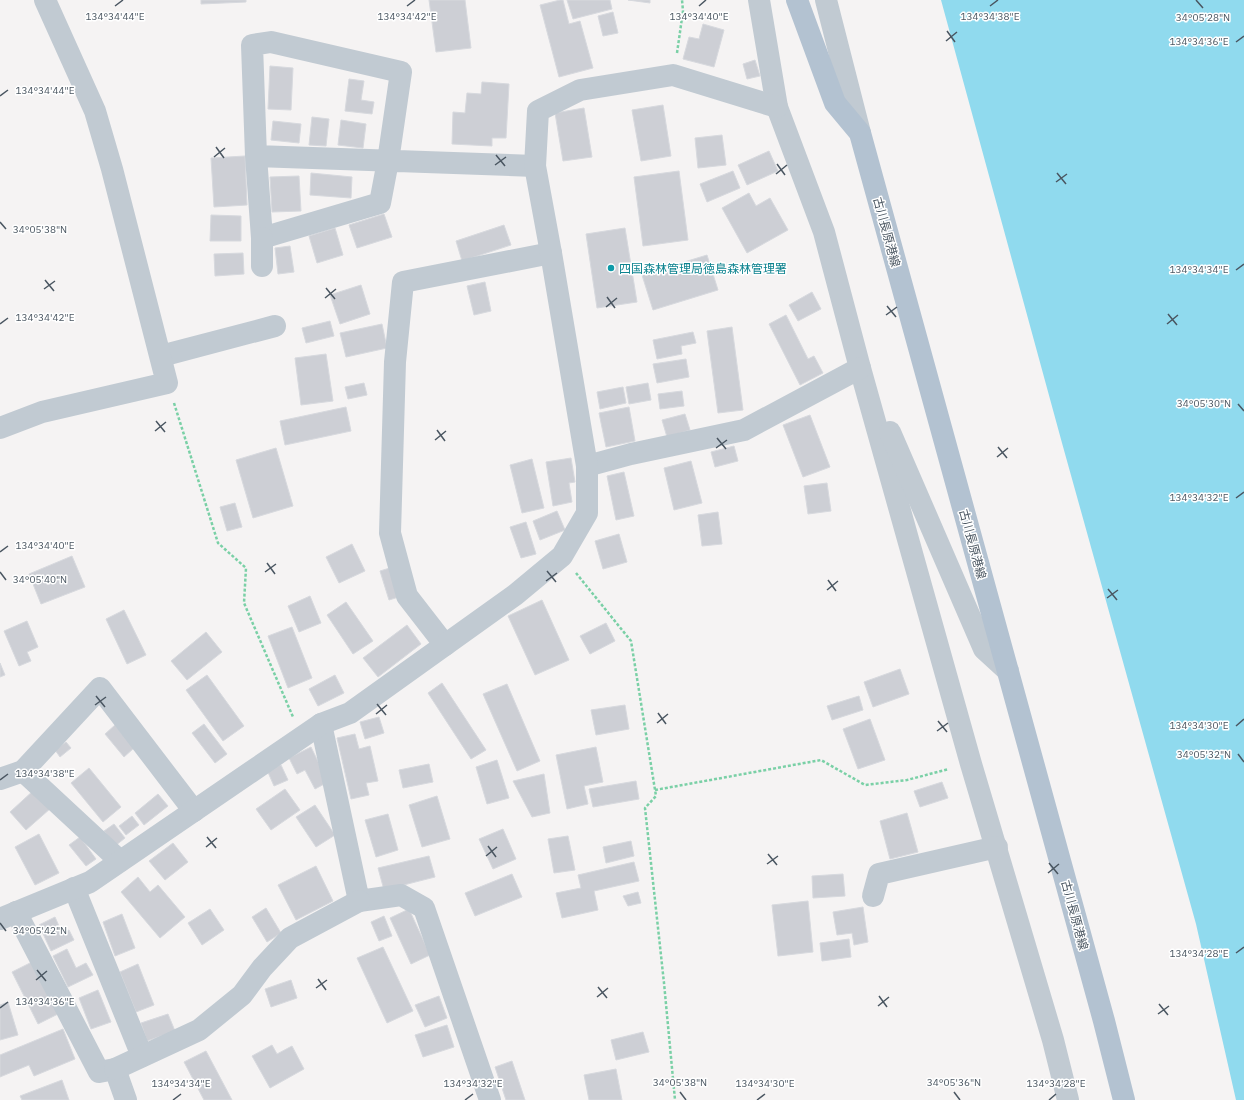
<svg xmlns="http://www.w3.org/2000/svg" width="1244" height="1100" font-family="'IBM Plex Sans','Noto Sans JP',sans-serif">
	<rect width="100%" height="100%" fill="#f5f3f3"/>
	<path fill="#90daee" d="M941,0H1244V1100H1236L1196,924L1062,443Z"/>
	<g fill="#cdcfd5" stroke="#d7d9de">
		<path d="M201,0H246V2L201,4Z"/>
		<path d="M429,0H465L471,48L436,52Z"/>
		<path d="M560,0H563L569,24L580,21L593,68L559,77L540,5Z"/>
		<path d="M567,0H610L612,9L573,19Z"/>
		<path d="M628,0H650V3Z"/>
		<path d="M613,12L618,33L603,36L598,16Z"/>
		<path d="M703,24L724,30L714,67L683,59L689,37L699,39Z"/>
		<path d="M755,60L760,76L747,79L743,64Z"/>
		<path d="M270,66L293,68L291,110L268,109Z"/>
		<path d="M349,79L364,81L361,100L374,102L372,114L345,111Z"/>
		<path d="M482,82L509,84L506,138H492V146L452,144L453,112L465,113L467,93L481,94Z"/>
		<path d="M663,105L671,156L641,161L632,110Z"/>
		<path d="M584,108L592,157L563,161L555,113Z"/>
		<path d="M312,117L329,119L326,146L309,145Z"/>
		<path d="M341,120L366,124L363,148L338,145Z"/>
		<path d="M273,121L301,124L299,143L271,140Z"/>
		<path d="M722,135L726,165L698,168L695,138Z"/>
		<path d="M769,151L778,171L747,185L738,165Z"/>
		<path d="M245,156L247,205L214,207L211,158Z"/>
		<path d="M679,171L688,240L643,246L634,177Z"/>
		<path d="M733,171L740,188L707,202L700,184Z"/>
		<path d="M311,173L352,177L351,198L310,195Z"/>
		<path d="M299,176L301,211L272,212L270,177Z"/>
		<path d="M749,193L756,206L770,198L788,230L747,253L722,208Z"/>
		<path d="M384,214L392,237L357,248L349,225Z"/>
		<path d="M211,215L241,216V241H210Z"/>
		<path d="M504,225L511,245L462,261L456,241Z"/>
		<path d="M335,228L343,255L317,263L309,236Z"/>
		<path d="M625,228L637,302L597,308L586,234Z"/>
		<path d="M290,246L294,272L278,274L275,248Z"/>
		<path d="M243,253L244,274L215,276L214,254Z"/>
		<path d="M707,255L718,290L653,310L642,275Z"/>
		<path d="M485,282L491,311L474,315L467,286Z"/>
		<path d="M361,285L370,314L340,324L330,295Z"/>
		<path d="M812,292L821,309L798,321L789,305Z"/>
		<path d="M786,315L808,359L814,356L823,373L800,385L769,324Z"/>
		<path d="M330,321L334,336L306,343L302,328Z"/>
		<path d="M382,324L387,348L346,357L340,333Z"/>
		<path d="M732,327L743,410L718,413L707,331Z"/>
		<path d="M693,332L696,343L681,346L682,354L657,359L653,340Z"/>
		<path d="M326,354L333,401L301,405L295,358Z"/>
		<path d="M686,359L689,377L657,383L653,364Z"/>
		<path d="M364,383L367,395L348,399L345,387Z"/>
		<path d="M648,383L651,400L629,404L626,387Z"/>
		<path d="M623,387L626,403L600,409L597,392Z"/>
		<path d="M682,391L684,406L660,409L658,394Z"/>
		<path d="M346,407L351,431L285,445L280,421Z"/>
		<path d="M629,407L635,441L606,447L599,413Z"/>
		<path d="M685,414L690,430L667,437L662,420Z"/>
		<path d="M810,415L830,467L803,477L783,425Z"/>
		<path d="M734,446L738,461L715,467L711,452Z"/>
		<path d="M276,448L293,506L253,518L236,460Z"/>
		<path d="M571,458L575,482L569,483L572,502L553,506L546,462Z"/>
		<path d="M532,459L544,508L522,513L510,465Z"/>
		<path d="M691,461L702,503L674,510L664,468Z"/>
		<path d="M624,472L634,516L616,520L607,476Z"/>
		<path d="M827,483L831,511L808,514L804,486Z"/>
		<path d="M235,503L242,527L227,531L220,507Z"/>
		<path d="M557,511L565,530L540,540L533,521Z"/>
		<path d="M718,512L722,544L702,546L698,515Z"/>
		<path d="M526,522L536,554L521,558L510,527Z"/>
		<path d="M619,534L627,562L603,569L595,541Z"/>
		<path d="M352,544L365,571L339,583L326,557Z"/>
		<path d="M72,556L85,587L41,604L29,574Z"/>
		<path d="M393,567L402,596L389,600L380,571Z"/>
		<path d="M310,596L321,623L299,632L288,606Z"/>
		<path d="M542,600L569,660L535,675L508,616Z"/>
		<path d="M346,602L373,641L353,654L327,615Z"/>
		<path d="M124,610L146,655L127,664L106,619Z"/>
		<path d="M27,621L38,647L27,652L31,661L19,666L4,631Z"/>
		<path d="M606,623L615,641L590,654L580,636Z"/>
		<path d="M407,625L421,644L378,677L363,658Z"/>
		<path d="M292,627L312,678L288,688L268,636Z"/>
		<path d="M206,632L222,652L187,680L171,661Z"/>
		<path d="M0,663L5,675L0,677Z"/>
		<path d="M900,669L909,694L873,707L864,682Z"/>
		<path d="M207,675L244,726L223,741L186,690Z"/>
		<path d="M335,675L344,693L318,706L309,689Z"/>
		<path d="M442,683L486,750L471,759L428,693Z"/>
		<path d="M507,684L540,761L517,771L483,694Z"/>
		<path d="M859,696L863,710L832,720L827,706Z"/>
		<path d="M625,705L629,729L596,735L591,710Z"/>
		<path d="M379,717L384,733L365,739L360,722Z"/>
		<path d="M870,719L885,760L858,769L843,729Z"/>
		<path d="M204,724L227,754L215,763L192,733Z"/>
		<path d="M115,725L134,748L124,757L105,734Z"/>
		<path d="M355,734L359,749L370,746L378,781L366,783L369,795L351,799L337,738Z"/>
		<path d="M66,742L71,748L60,757L55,750Z"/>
		<path d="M311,747L328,782L315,789L305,770L297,774L289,758Z"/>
		<path d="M596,747L603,782L584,786L588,804L567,809L556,755Z"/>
		<path d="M497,760L509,798L487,804L476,767Z"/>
		<path d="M429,764L433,782L403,788L399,770Z"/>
		<path d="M281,765L288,780L274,786L267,770Z"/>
		<path d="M89,768L121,807L103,822L71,783Z"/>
		<path d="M544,774L550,813L532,817L513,781Z"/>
		<path d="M636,781L639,799L593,807L589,789Z"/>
		<path d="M942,782L948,798L920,807L914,791Z"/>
		<path d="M285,789L300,810L271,830L256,809Z"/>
		<path d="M34,790L51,808L26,830L10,812Z"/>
		<path d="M158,794L168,806L144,825L135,813Z"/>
		<path d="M437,796L450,839L422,847L409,805Z"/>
		<path d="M315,805L335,835L316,847L296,817Z"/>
		<path d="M907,813L918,852L890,859L880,821Z"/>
		<path d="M388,814L398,850L376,857L365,820Z"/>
		<path d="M132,816L139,825L126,835L119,826Z"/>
		<path d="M114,824L125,838L115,846L104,831Z"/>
		<path d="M503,829L516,859L493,869L479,839Z"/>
		<path d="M39,834L59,873L35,885L15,847Z"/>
		<path d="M568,836L575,870L554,873L548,839Z"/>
		<path d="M80,837L96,859L86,866L69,845Z"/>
		<path d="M631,841L634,856L606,863L603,847Z"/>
		<path d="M173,843L188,862L165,880L149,861Z"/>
		<path d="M429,856L435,877L384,890L378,868Z"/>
		<path d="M634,862L639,881L594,891L598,910L562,918L556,893L581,888L578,875Z"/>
		<path d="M316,866L333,901L296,920L278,885Z"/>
		<path d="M512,874L522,897L475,916L465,893Z"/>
		<path d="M843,874L845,896L813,898L812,876Z"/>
		<path d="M138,877L150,892L158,885L185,917L160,938L121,892Z"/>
		<path d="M638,892L641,903L628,906L623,896Z"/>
		<path d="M808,901L813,952L778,956L772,905Z"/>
		<path d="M863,907L868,942L854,945L852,933L837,935L833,912Z"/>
		<path d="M266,908L281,933L267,942L252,917Z"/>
		<path d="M210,909L224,930L202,945L188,923Z"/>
		<path d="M409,909L430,955L411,964L390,918Z"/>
		<path d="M122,914L135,948L115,956L103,922Z"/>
		<path d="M384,916L392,936L379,941L371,922Z"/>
		<path d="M55,917L62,933L69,930L74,940L51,951L39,925Z"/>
		<path d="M849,939L851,957L822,961L820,943Z"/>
		<path d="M383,947L413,1011L387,1023L357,958Z"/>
		<path d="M67,949L76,968L86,963L93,975L68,987L53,956Z"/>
		<path d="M32,962L58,1014L38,1024L12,972Z"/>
		<path d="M138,964L154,1005L136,1012L120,972Z"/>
		<path d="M291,980L297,998L271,1007L265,989Z"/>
		<path d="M98,990L111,1022L91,1029L79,998Z"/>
		<path d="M439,996L447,1018L425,1027L415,1005Z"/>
		<path d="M8,1002L18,1035L0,1040V1005Z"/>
		<path d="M168,1014L175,1031L147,1041L141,1023Z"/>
		<path d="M447,1025L454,1047L423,1057L415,1035Z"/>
		<path d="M63,1029L75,1059L34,1076L29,1065L0,1077V1055Z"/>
		<path d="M643,1032L649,1052L616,1060L611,1040Z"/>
		<path d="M272,1045L277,1054L292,1046L304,1069L270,1088L252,1056Z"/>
		<path d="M206,1051L232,1100H204L184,1062Z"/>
		<path d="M512,1061L525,1100H506L495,1067Z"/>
		<path d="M616,1069L622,1100H589L584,1075Z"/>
		<path d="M62,1080L69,1100H22L20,1096Z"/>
	</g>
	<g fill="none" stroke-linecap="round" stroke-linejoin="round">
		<g stroke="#7ad0a6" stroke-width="2.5" stroke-dasharray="3 2" stroke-linecap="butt">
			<path d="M677,53L683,11L682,0"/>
			<path d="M174,403L218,543L246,568L244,603L293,717"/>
			<path d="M576,573L631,641L656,796L645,808L664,983L675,1100"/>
			<path d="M655,790L821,760L865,785L907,780L949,769"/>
		</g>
		<g stroke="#c1cad2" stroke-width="22">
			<path d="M759,0L777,107L824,232L860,368L971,764L1053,1040L1068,1100"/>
			<path d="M826,0L860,133"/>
			<path d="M256,156L262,238L380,203L388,161L401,72L271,42L252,45L256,156L535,166"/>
			<path d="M262,266V238"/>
			<path d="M161,356L275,326"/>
			<path d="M0,428L42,412L167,383L112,169L95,111L45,0"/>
			<path d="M890,432L984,649L1008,671"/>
			<path d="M587,466L631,454L744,430L860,368"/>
			<path d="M445,645L407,596L390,533L395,362L403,282L551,253"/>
			<path d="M321,724L359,901L401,895L424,908L490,1100"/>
			<path d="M23,771L120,861"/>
			<path d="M0,779L23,771L100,688L194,811"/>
			<path d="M74,888L142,1056"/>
			<path d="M873,896L879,874L997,847"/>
			<path d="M16,912L99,1072L115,1069L126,1100"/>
			<path d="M0,919L90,882L321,724L350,713L515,595L562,556L587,513V466L551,253L535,166L538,111L580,90L673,75L777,107"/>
			<path d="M115,1069L199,1030L242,995L262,968L290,938L359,901"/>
		</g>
		<path stroke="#b3c2d1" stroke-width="22" d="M797,0L835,103L860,133L1104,1021L1124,1100"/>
	</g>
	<path fill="none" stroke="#4a5661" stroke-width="1.5" d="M1196,0L1203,8M115,6L123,0M407,6L415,0M699,6L706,0M990,6L998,0M947,31L955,42M946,41L957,32M1236,42L1244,36M0,96L8,90M216,147L224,158M496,155L505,166M214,157L225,148M777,164L785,175M495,165L506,157M1057,173L1066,184M776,174L787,165M1056,182L1067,174M0,222L6,229M1236,270L1244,264M45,280L54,291M326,288L335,299M44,289L55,281M607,297L615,308M325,298L336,289M887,306L896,317M606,307L617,298M1168,314L1177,325M886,315L897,307M0,324L8,318M1167,324L1178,315M1238,404L1244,411M156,421L165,432M437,430L445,441M155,431L166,422M717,438L726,449M435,440L446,431M998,447L1007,458M716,448L727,440M997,457L1008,448M1236,498L1244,492M0,552L8,546M267,563L275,574M547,571L556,582M0,572L6,580M265,572L276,564M828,580L836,591M546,581L557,573M1108,589L1117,600M827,590L838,581M1107,598L1118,590M96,696L105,707M377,704L386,715M95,705L106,697M658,713L666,724M376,714L387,705M938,721L947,732M657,723L668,714M1236,726L1244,719M937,731L948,723M1238,754L1244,762M0,780L8,774M207,837L216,848M488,846L496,857M206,847L217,838M768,854L777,865M486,856L497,847M1049,863L1058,874M767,864L778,856M1048,873L1059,864M0,923L6,931M1236,953L1244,947M37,970L46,981M318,979L326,990M36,980L47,971M598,987L607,998M316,988L327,980M879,996L887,1007M597,997L608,988M1159,1004L1168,1015M878,1006L889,997M0,1008L8,1002M1158,1014L1169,1006M680,1092L686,1100M954,1092L960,1100M173,1100L181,1094M465,1100L473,1094M757,1100L765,1094M1049,1100L1056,1094"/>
	<circle fill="#0f9aa8" stroke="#fff" stroke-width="1.5" cx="611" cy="268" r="4"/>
	<g text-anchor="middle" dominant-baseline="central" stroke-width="3" stroke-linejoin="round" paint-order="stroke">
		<g font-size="12" fill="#4a5661" stroke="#fff">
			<text transform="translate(887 232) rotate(75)">古川長原港線</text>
			<text transform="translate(973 544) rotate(75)">古川長原港線</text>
			<text transform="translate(1075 915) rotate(75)">古川長原港線</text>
		</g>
		<g font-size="12" fill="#0d838f" stroke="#fff" text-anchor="start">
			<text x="619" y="268">四国森林管理局徳島森林管理署</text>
		</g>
	</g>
	<g font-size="10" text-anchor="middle" fill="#4a5661" stroke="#fff" stroke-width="3" stroke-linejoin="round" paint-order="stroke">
		<text x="115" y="20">134°34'44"E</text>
		<text x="407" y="20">134°34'42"E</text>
		<text x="990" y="20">134°34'38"E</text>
		<text x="699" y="20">134°34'40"E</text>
		<text x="1203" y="21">34°05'28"N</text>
		<text x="1199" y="45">134°34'36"E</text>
		<text x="45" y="94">134°34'44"E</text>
		<text x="40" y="233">34°05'38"N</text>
		<text x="1199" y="273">134°34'34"E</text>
		<text x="45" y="321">134°34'42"E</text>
		<text x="1204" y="407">34°05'30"N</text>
		<text x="1199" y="501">134°34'32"E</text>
		<text x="45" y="549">134°34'40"E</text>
		<text x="40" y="583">34°05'40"N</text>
		<text x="1199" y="729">134°34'30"E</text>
		<text x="1204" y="758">34°05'32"N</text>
		<text x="45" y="777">134°34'38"E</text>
		<text x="40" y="934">34°05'42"N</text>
		<text x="1199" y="957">134°34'28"E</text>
		<text x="45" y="1005">134°34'36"E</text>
		<text x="680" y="1086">34°05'38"N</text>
		<text x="954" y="1086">34°05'36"N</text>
		<text x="181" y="1087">134°34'34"E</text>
		<text x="473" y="1087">134°34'32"E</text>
		<text x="765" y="1087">134°34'30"E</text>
		<text x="1056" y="1087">134°34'28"E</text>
	</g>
</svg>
